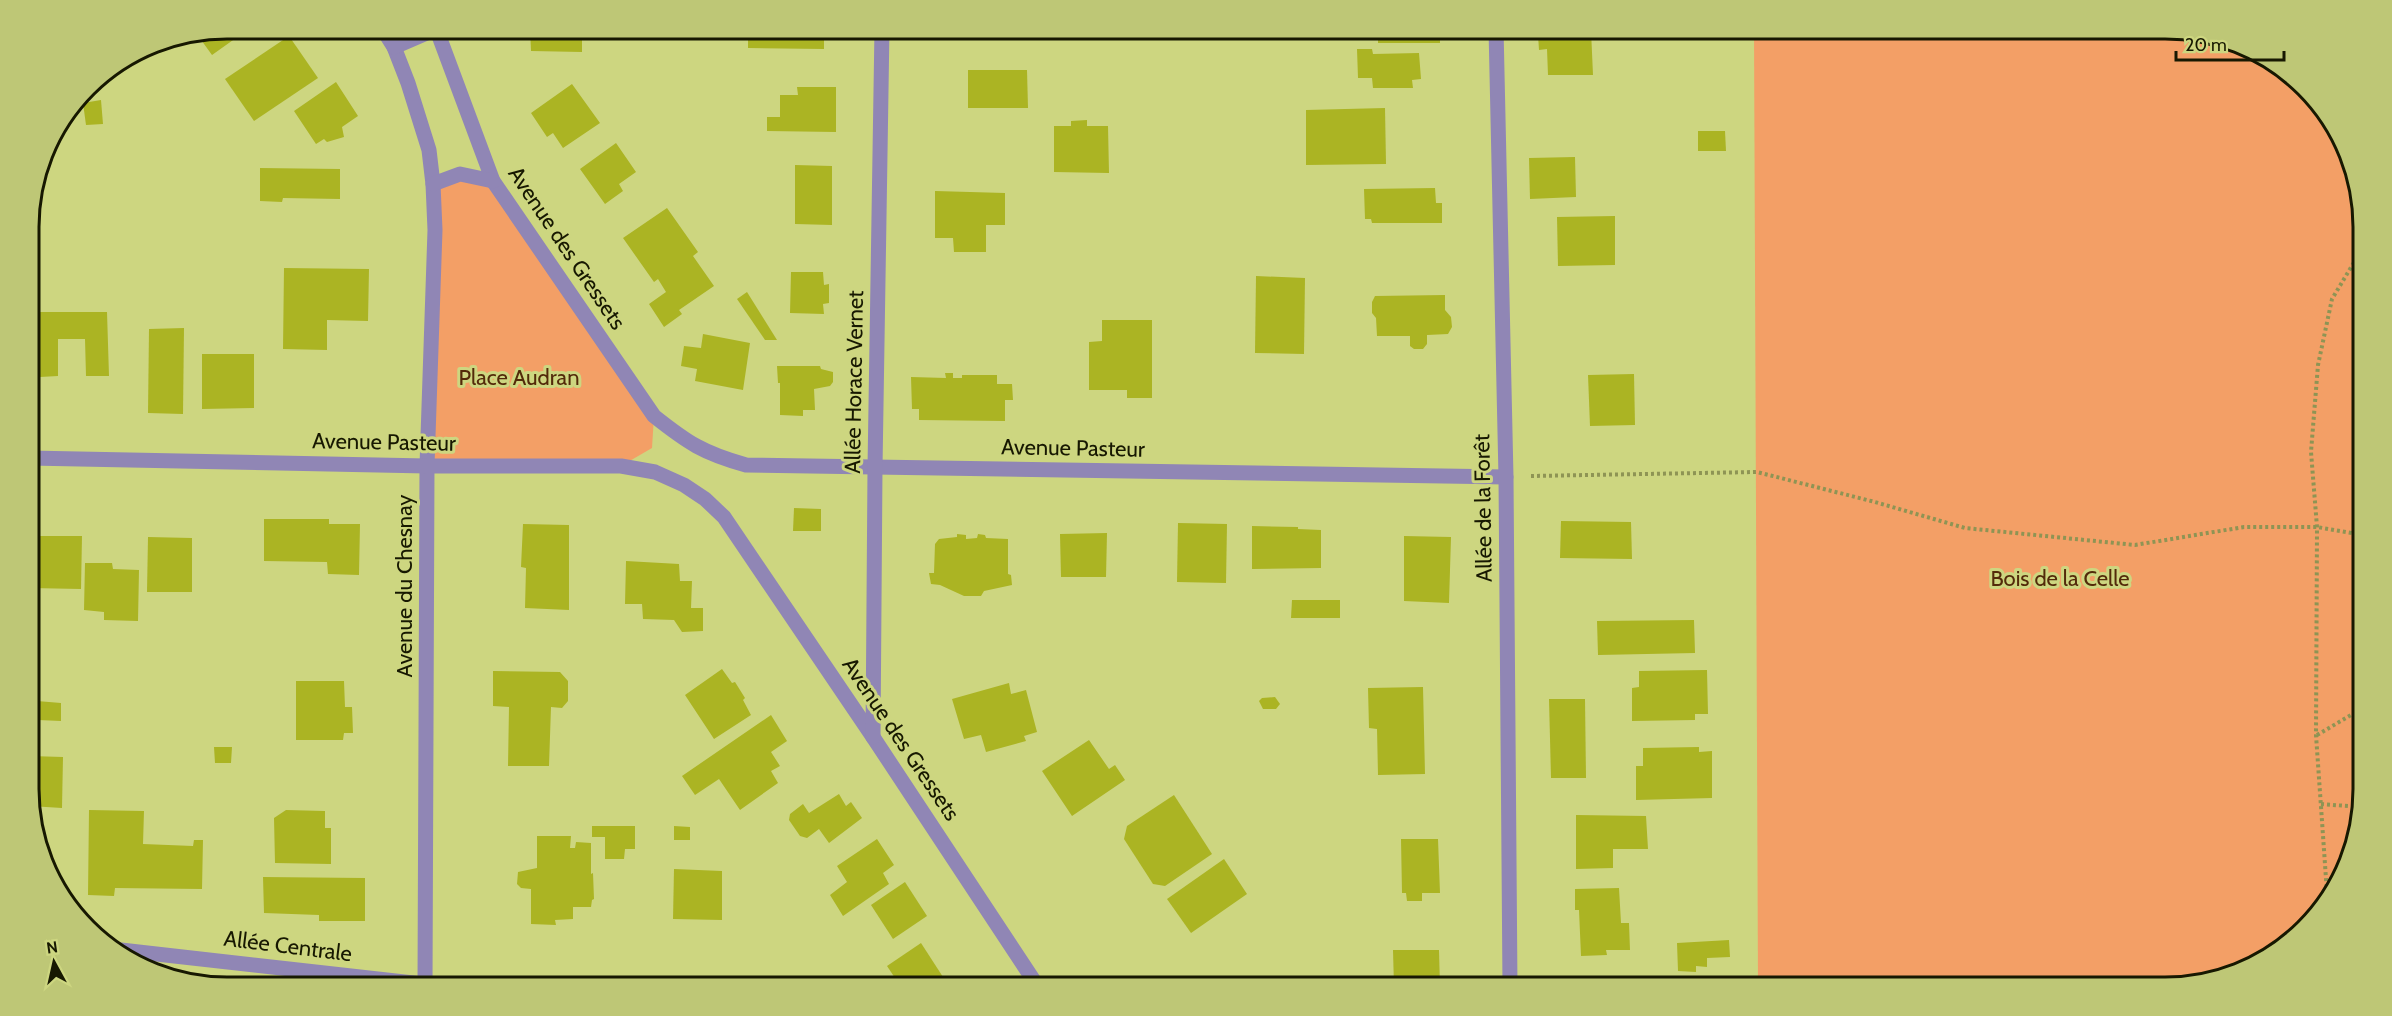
<svg xmlns="http://www.w3.org/2000/svg" width="2392" height="1016" font-family="Cabin,sans-serif">
	<rect width="100%" height="100%" fill="#cdd680"/>
	<g fill="#f39f66">
		<path d="M1754,29H2165L2241,43L2322,106L2362,201L2363,790L2349,865L2286,947L2229,977L2178,987H1758Z"/>
		<path d="M460,174L493,181L654,416L652,448L621,466H427L433,184Z"/>
	</g>
	<g fill="#abb423">
		<path d="M227,28H250L212,55L199,37L191,36Z"/>
		<path d="M530,28H582V52L531,51Z"/>
		<path d="M748,28H824V49L748,48Z"/>
		<path d="M970,28H1015L1014,37H969Z"/>
		<rect x="1378" y="28" width="62" height="15"/>
		<path d="M1591,30L1593,75H1548L1547,49L1539,50L1538,35H1547V31Z"/>
		<path d="M289,36L318,78L254,121L225,79Z"/>
		<path d="M186,37L171,47L166,40Z"/>
		<path d="M1357,49H1372L1373,54L1419,53L1421,79L1412,80L1413,88H1373L1372,78H1358Z"/>
		<path d="M968,70H1027L1028,108H968Z"/>
		<path d="M336,82L358,116L342,127L344,137L327,142L324,139L316,144L294,111Z"/>
		<path d="M572,84L600,123L563,148L553,133L547,137L531,113Z"/>
		<path d="M797,87H836V132L767,131V117H780V95H798Z"/>
		<path d="M101,100L103,124L86,125L83,103Z"/>
		<path d="M1385,108L1386,164L1306,165V110Z"/>
		<path d="M1087,120V126H1108L1109,173L1054,172V126H1071V121Z"/>
		<path d="M1698,131H1725L1726,151H1698Z"/>
		<path d="M616,143L636,172L619,184L623,191L605,204L580,169Z"/>
		<path d="M1575,157L1576,197L1530,199L1529,158Z"/>
		<path d="M795,165L832,166V225L795,224Z"/>
		<path d="M260,168L340,169V199L283,198L282,202L260,201Z"/>
		<path d="M1435,188L1436,203H1442V223H1372L1371,219H1365L1364,189Z"/>
		<path d="M935,191L1005,193V225H986V252H954L953,238H935Z"/>
		<path d="M667,208L698,252L693,256L714,286L679,310L682,314L664,327L649,304L666,292L658,279L654,282L623,238Z"/>
		<path d="M1615,216V265L1558,266L1557,217Z"/>
		<path d="M284,268L369,269L368,321L327,320V350L283,349Z"/>
		<path d="M791,272H823L824,285L829,284V303L823,304L824,314L790,313Z"/>
		<path d="M1256,276L1305,278L1304,354L1255,353Z"/>
		<path d="M747,292L777,340H765L737,299Z"/>
		<path d="M1445,295V310L1451,317L1452,327L1448,334L1427,335V344L1423,349H1414L1410,346V336H1377L1376,318L1372,313V302L1375,296Z"/>
		<path d="M39,312H107L109,376H86L85,339H58V376L40,377Z"/>
		<path d="M1102,320H1152V398H1127V390H1089V342L1102,341Z"/>
		<path d="M184,328L183,414L148,413L149,329Z"/>
		<path d="M703,334L750,343L743,390L695,381L697,369L681,366L684,346L701,348Z"/>
		<path d="M202,354H254V408L202,409Z"/>
		<path d="M777,366H820L821,369L833,372V382L830,386L814,389L815,410H803V416L780,415V383H778Z"/>
		<path d="M945,373H953V378H962V375H997V384H1012L1013,400H1005V421L919,420V409H912L911,377L946,378Z"/>
		<path d="M1634,374L1635,425L1590,426L1588,375Z"/>
		<path d="M794,508L821,509V531H793Z"/>
		<path d="M264,519H329V524H360L359,575L328,574L327,562L264,561Z"/>
		<path d="M1561,521L1631,522L1632,559L1560,558Z"/>
		<path d="M1178,523L1227,524L1226,583L1177,582Z"/>
		<path d="M523,524L569,525V610L525,608L526,568L521,567Z"/>
		<path d="M1252,526L1298,527V529L1321,530V568L1252,569Z"/>
		<path d="M1107,533L1106,577H1061L1060,534Z"/>
		<path d="M957,534L966,535V539L977,538L978,534L985,535L986,538L1008,539V574L1011,575L1012,585L984,591L981,596H964L940,585L931,584L929,573H934L935,544L939,539L957,537Z"/>
		<path d="M30,536H82L81,589L30,588Z"/>
		<path d="M1404,536L1451,537L1449,603L1404,601Z"/>
		<path d="M148,537L192,538V592H147Z"/>
		<path d="M626,561L679,564L680,581H692L691,608H703V631L682,632L674,620L643,619L642,604H625Z"/>
		<path d="M85,563H112L113,569L139,570L138,621L104,620V612L84,610Z"/>
		<path d="M1292,600H1340V618H1291Z"/>
		<path d="M1694,620L1695,653L1598,655L1597,621Z"/>
		<path d="M722,669L732,683L735,682L745,698L743,700L751,715L714,739L685,695Z"/>
		<path d="M1707,670L1708,714H1695V720L1632,721V688L1639,687V671Z"/>
		<path d="M493,671L560,672L568,681V701L562,708L551,707L549,766H508L509,707L493,706Z"/>
		<path d="M296,681H344L345,707H352L353,733H344L343,740H296Z"/>
		<path d="M1009,683L1011,694L1026,690L1037,732L1024,736L1026,741L986,752L981,735L964,739L952,699Z"/>
		<path d="M1423,687L1425,774L1378,775L1377,729L1369,728L1368,688Z"/>
		<path d="M1275,697L1280,704L1276,709H1263L1259,701L1262,698Z"/>
		<path d="M1549,699H1585L1586,778H1551Z"/>
		<path d="M37,701L61,703V721L38,720Z"/>
		<path d="M771,715L787,741L771,752L780,766L771,771L778,783L740,810L719,779L695,795L682,776Z"/>
		<path d="M1089,740L1109,769L1115,765L1125,780L1072,816L1042,771Z"/>
		<path d="M214,747H232L231,763H215Z"/>
		<path d="M1699,747V752L1712,751V798L1636,800V766H1643V748Z"/>
		<path d="M30,756L63,757L62,808L30,806Z"/>
		<path d="M839,794L846,806L851,802L862,818L829,843L819,829L807,838L800,836L789,820L790,814L803,804L809,813Z"/>
		<path d="M1174,795L1212,854L1165,886L1153,884L1124,839L1127,826Z"/>
		<path d="M89,810L144,811L143,844L193,846L194,840H203L202,889L115,888L114,896L88,895Z"/>
		<path d="M286,810L325,811V828H331V864L275,863L274,818Z"/>
		<path d="M1576,815L1646,816L1648,849H1613V868L1576,869Z"/>
		<path d="M592,826H635V849H625L624,859H605V837H592Z"/>
		<path d="M674,826L690,827V840H674Z"/>
		<path d="M537,836H571L570,848H575L576,842L591,843V874L593,873L594,899L592,900L591,907H573V919L555,920L556,925L531,924V889L521,888L517,884L518,872L537,868Z"/>
		<path d="M877,839L894,865L883,873L889,884L843,916L830,895L847,882L837,866Z"/>
		<path d="M1401,839H1438L1440,893H1422V901H1407L1406,893H1402Z"/>
		<path d="M1224,859L1247,894L1191,933L1167,899Z"/>
		<path d="M674,869L722,871V920L673,919Z"/>
		<path d="M263,877L365,878V921H319V915L264,913Z"/>
		<path d="M905,882L927,916L893,939L871,905Z"/>
		<path d="M1619,888L1621,923H1629L1630,950H1606L1607,955L1581,956L1579,910H1575V889Z"/>
		<path d="M1729,940L1730,957L1707,958V967L1696,966V972L1678,971L1677,943Z"/>
		<path d="M921,943L943,977L926,987H901L887,966Z"/>
		<path d="M1393,950H1439L1440,987H1394Z"/>
	</g>
	<g fill="none" stroke-linecap="round" stroke-linejoin="round">
		<g stroke="#8e9454" stroke-width="4" stroke-dasharray="3 3" stroke-linecap="butt">
			<path d="M1531,476L1757,472L1875,502L1965,528L2135,545L2244,527H2317L2363,535"/>
			<path d="M2317,735L2363,708"/>
			<path d="M2321,804L2360,807"/>
			<path d="M2327,893L2316,735L2317,527L2311,452L2318,365L2332,299L2362,249"/>
		</g>
		<g stroke="#9086b5" stroke-width="15">
			<path d="M382,28L394,47L408,83L429,150L433,184L435,230L427,466L425,987"/>
			<path d="M436,28L493,181L654,416C688,443 703,453 746,465L1506,477"/>
			<path d="M1496,28L1506,477L1510,987"/>
			<path d="M394,47L438,28"/>
			<path d="M433,184L460,174L493,181"/>
			<path d="M29,458L427,466H621L655,472L684,485L705,499L724,517L873,737L1038,987"/>
			<path d="M873,737L875,468L882,28"/>
			<path d="M121,950L449,987"/>
		</g>
	</g>
	<g text-anchor="middle" dominant-baseline="central" stroke-width="6" stroke-linejoin="round" paint-order="stroke">
		<g font-size="22" fill="#171801" stroke="#cdd680">
			<text transform="translate(567 248) rotate(56)">Avenue des Gressets</text>
			<text transform="translate(854 382) rotate(-89)">Allée Horace Vernet</text>
			<text transform="translate(384 442) rotate(1)">Avenue Pasteur</text>
			<text transform="translate(1073 448) rotate(1)">Avenue Pasteur</text>
			<text transform="translate(1483 508) rotate(-91)">Allée de la Forêt</text>
			<text transform="translate(404 586) rotate(-90)">Avenue du Chesnay</text>
			<text transform="translate(901 739) rotate(56)">Avenue des Gressets</text>
			<text transform="translate(288 946) rotate(7)">Allée Centrale</text>
		</g>
		<g font-size="22" fill="#532a0a" stroke="#cdd680">
			<text x="519" y="377">Place Audran</text>
			<text x="2060" y="578">Bois de la Celle</text>
		</g>
	</g>
	<path d="M0 0H2392V1016H0ZM227 39H2165A188 188 0 0 1 2353 227V789A188 188 0 0 1 2165 977H227A188 188 0 0 1 39 789V227A188 188 0 0 1 227 39Z" fill="#bec776" fill-rule="evenodd"/>
	<path fill="none" stroke="#171801" stroke-width="3" d="M227 39H2165A188 188 0 0 1 2353 227V789A188 188 0 0 1 2165 977H227A188 188 0 0 1 39 789V227A188 188 0 0 1 227 39Z"/>
	<g transform="translate(54 962) rotate(352)" stroke="#cdd680" stroke-width="4.5" paint-order="stroke">
	<path d="M0-4.5L10 22L0 15L-10 22Z" fill="#171801"/>
	<text y="-9" font-size="16" font-weight="bold" text-anchor="middle" fill="#171801">N</text>
	</g>
	<path d="M2176 51v9h108v-9" fill="none" stroke="#171801" stroke-width="3"/>
	<text x="2185" y="51" font-size="18" fill="#171801" stroke="#cdd680" stroke-width="4.5" paint-order="stroke">20 m</text>
</svg>
